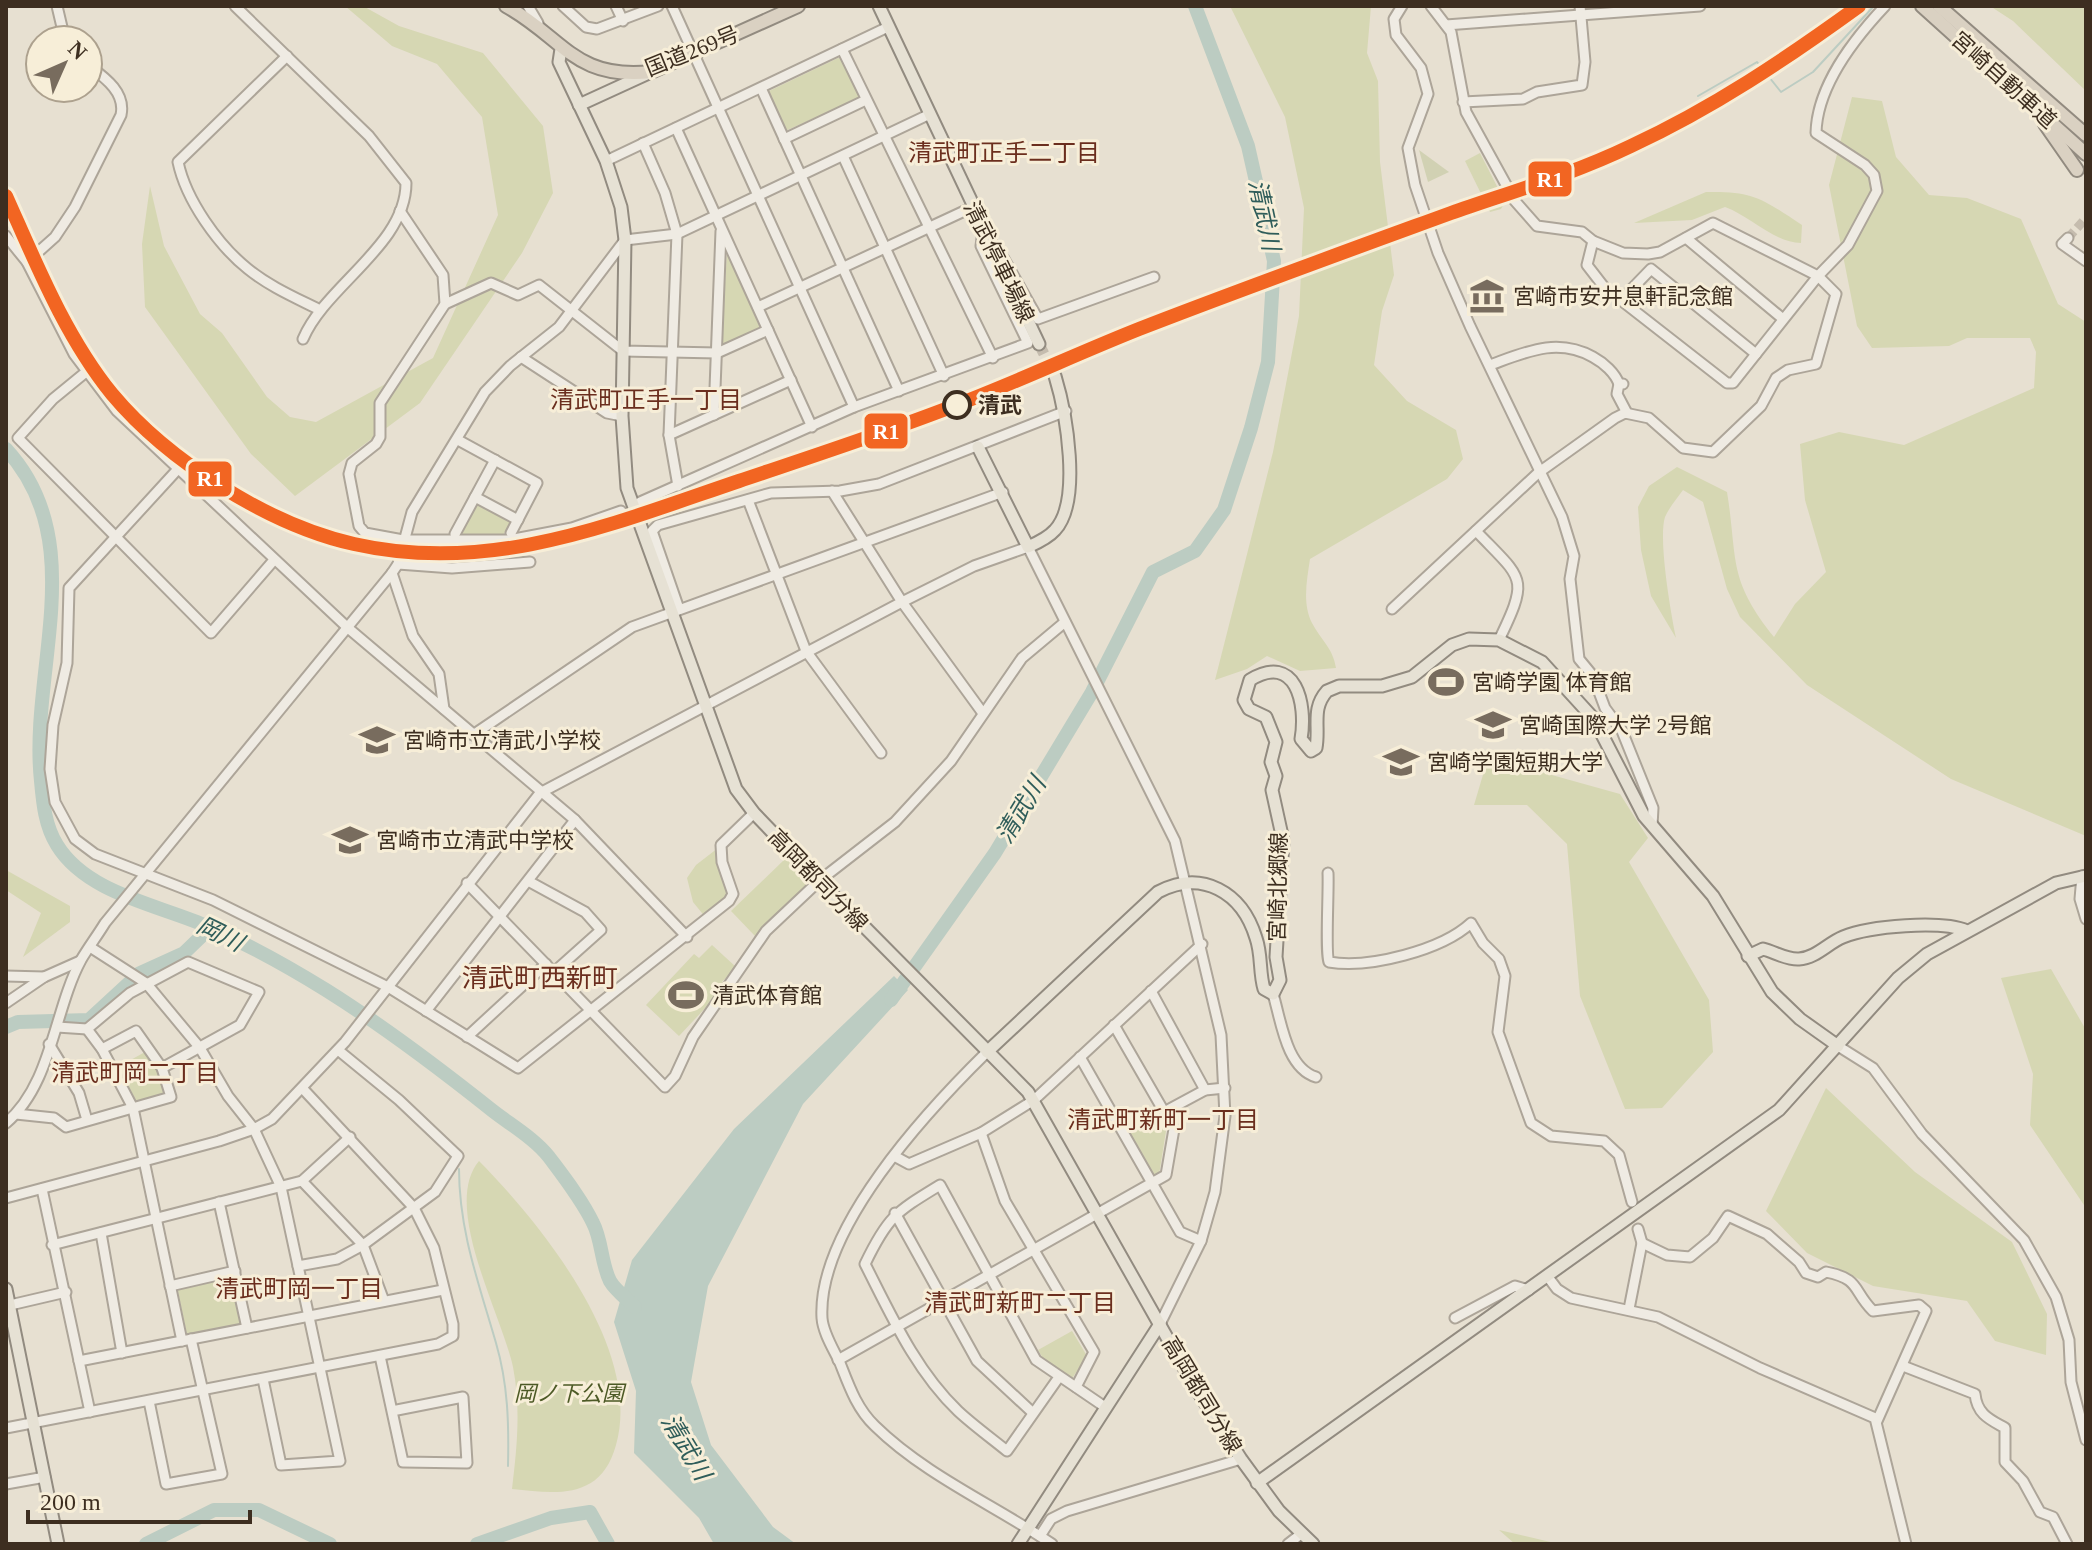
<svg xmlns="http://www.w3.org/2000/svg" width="2092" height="1550" font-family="'Times New Roman','Noto Sans JP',serif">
	<rect width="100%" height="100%" fill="#e7e0d1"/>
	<g fill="#d6d7b3">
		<path d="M345,6H363L399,26L483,53L543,126L553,193L522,253L420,403L295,496L251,454L145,307L142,244L150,186L164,246L200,314L222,333L267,397L290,417L316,422L433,358L498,215L482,117L437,64L392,46Z"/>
		<path d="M1230,6H1371L1367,53L1378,81L1380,162L1394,275L1382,311L1374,365L1407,401L1456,430L1463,459L1447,479L1310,559C1307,580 1302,603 1312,623C1321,640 1333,648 1336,668L1300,671L1267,656L1247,669L1215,680L1273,452L1299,316L1304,208L1285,117Z"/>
		<path d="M1990,6H2086V91L2013,21Z"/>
		<path d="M840,57L860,98L785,131L767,92Z"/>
		<path d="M1852,97L1882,101L1896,157L1929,195L1967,198L2021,219L2058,304L2086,322V836L1951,779L1807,685L1740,617L1727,589L1703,502L1683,490C1677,498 1669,508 1665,517C1658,539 1671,614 1676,638L1651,596L1641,550L1638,507L1649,486L1677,467L1727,492C1738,560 1727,578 1774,637L1795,604L1826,572L1805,500L1800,444L1839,432L1904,445L2034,388L2036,352L2030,338H1967L1949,346L1872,348L1857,326L1829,185Z"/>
		<path d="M1480,153L1505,202L1501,209L1490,212L1465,161Z"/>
		<path d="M1706,192C1755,191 1762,199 1802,225L1801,243C1775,243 1750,216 1725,207L1692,220L1634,223Z"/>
		<path d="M727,253L760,328L721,346Z"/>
		<path d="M478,504L511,523L503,535L460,537Z"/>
		<path d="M1512,764L1620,794L1648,838L1629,862L1709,1000L1713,1052L1662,1108L1625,1109L1580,996L1567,844L1527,805H1474L1485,768Z"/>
		<path d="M718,848L730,893L728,900L706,918L693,902L687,878L696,865Z"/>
		<path d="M786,858L809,882L755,936L731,911Z"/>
		<path d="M6,870L70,906V922L23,957L41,913L6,890Z"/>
		<path d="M712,945L736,967L722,982L726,986L679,1036L646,1005L694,954L699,958Z"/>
		<path d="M2051,969L2086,1030V1208L2030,1125L2033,1074L2001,978Z"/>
		<path d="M145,1052L159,1070L166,1093L137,1102L118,1067Z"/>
		<path d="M1826,1088L1915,1172L2012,1242L2047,1314L2046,1355L1995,1341L1967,1301L1873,1286L1807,1253L1766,1211Z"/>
		<path d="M1157,1116L1166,1131L1159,1175L1151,1180L1126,1134Z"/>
		<path d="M479,1161C542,1225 643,1350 616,1445C601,1500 557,1494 512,1489C517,1447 521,1409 513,1367C502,1315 441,1206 479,1161Z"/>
		<path d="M232,1277L242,1324L187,1335L177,1287Z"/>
		<path d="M1072,1331L1087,1356L1071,1380L1044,1360L1038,1350Z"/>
		<path d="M1499,1530L1559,1544H1515Z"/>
	</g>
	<path fill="#d1d1b3" d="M1419,150L1449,172L1428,182Z"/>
	<path fill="#bcccc2" d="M894,976L908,990L803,1104L708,1286L691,1382L711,1445L773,1527L796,1544H714L699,1518L634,1453L636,1391L614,1322L632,1260L734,1129Z"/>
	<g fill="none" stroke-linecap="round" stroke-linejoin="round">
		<g stroke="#bcccc2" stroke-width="2">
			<path d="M1698,96L1757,62L1781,92L1813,72L1874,6"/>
			<path d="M459,1169C459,1231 479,1284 496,1343C508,1384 509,1424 508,1466"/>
		</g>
		<g stroke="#bcccc2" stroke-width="14">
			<path d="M6,449C92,542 29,671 41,781C43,803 45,826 57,845C87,894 160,905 209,927C249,945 289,967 326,990C385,1027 439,1068 493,1111C511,1125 535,1139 549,1157C564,1177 582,1200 593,1223C602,1240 601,1263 610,1281C615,1290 627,1299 635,1307"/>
			<path d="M891,1000L995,853L1092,692L1153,572L1195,551L1224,510L1251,428L1268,362L1274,261L1248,146L1195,6"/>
			<path d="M6,1027L18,1022L89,1020L140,973L184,953L210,928"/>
			<path d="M146,1544L214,1510H259L330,1544"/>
			<path d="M477,1544L551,1518L590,1512L608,1544"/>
		</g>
		<path stroke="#c5bcae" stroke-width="9" stroke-dasharray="9 4.5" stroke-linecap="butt" d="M2068,238L2086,218"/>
		<path stroke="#c5bcae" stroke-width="11" stroke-dasharray="11 5.5" stroke-linecap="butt" d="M1039,344L1055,376"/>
		<g stroke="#ada599" stroke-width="13">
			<g id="minor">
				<path d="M57,6L65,40"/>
				<path d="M235,6L369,136L406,183C406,245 326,285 303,339"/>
				<path d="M528,6L538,23"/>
				<path d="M563,6L586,27L597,29L658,6"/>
				<path d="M616,6L623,21"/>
				<path d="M672,6L854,407"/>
				<path d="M1402,6L1394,19L1396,35L1421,68L1428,94L1408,148L1415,185L1438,253L1470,326L1562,517L1574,556L1570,579L1579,659L1593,676L1605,708L1622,731L1653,808L1652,826"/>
				<path d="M1446,25L1700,6"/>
				<path d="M842,49L993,358"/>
				<path d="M287,56L178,162C186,200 218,245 248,269C269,286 294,297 318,309"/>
				<path d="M761,88L899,391"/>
				<path d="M1463,102L1523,99L1537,92L1582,85L1585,62L1580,6"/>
				<path d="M676,128L812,427"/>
				<path d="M784,139L866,100"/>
				<path d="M643,143L665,193L677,234L669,435L678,486"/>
				<path d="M843,156L944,376"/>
				<path d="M606,161L888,27"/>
				<path d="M400,211L443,275L445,304L380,403V437L376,444L352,463L349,474L359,526L365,533L403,540H508L572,528L621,511"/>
				<path d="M6,236L27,262L74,354L117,411L348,628L575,820L687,937"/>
				<path d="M1686,238L1783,319"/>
				<path d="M2068,238L2062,244L2086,261"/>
				<path d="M1593,241L1587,265L1604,287L1727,383H1733L1818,276L1848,245L1877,191L1874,175L1865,165L1816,133C1817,86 1853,40 1885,6"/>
				<path d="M1004,259L1038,319L1154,277"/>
				<path d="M27,262L55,237L75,207L121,115C126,92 104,77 88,65"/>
				<path d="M1621,300L1651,269L1756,354"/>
				<path d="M445,304L491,283L518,295L539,285L623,351L717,353L768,330"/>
				<path d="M758,307L973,207"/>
				<path d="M521,357L607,413L622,416"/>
				<path d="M1490,365C1526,352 1557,337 1593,357C1604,363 1615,373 1619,384"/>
				<path d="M86,372L53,399L18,438L211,633L274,560"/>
				<path d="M1623,384H1619L1617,394L1627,413"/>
				<path d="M714,415L721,231"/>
				<path d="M669,435L791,380"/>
				<path d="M458,440L537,483L511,533"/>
				<path d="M178,469L69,588L67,663L53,725L50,769L55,802L75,839L95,854L213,900L388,987L518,1068L729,901L733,894L722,862L721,845L754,813"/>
				<path d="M832,491L902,602L982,712"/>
				<path d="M475,497L518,520"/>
				<path d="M748,500L806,651L881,753"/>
				<path d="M640,502L854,407L1028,343L981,246L983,230"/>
				<path d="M1476,531C1523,580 1530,576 1499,640"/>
				<path d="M455,534L495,460"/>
				<path d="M398,564L452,568L530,562"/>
				<path d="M392,573L413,636L439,674L444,709"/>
				<path d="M679,609L652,531L658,525L771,493L840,491L879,484L1066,411"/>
				<path d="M1392,609L1538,473L1615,418L1625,413L1649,418L1683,448L1713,452L1761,406L1776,378L1788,370L1816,364L1836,294L1818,276L1713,223L1660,252L1648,254L1623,253L1593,241L1582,232L1537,226L1515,201L1466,112L1451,32L1431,6"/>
				<path d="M473,735L632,627L1003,492"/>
				<path d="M1328,873C1329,889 1325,954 1329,962C1369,969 1442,950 1471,923L1483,943L1499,959L1505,976L1498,1032L1531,1123L1551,1136L1604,1141L1619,1155L1632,1202"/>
				<path d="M2082,876L2080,899L2086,919"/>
				<path d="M530,882L585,912L601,930L554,972"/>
				<path d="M467,883L665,1087L675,1076L693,1037L766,931L819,881L895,822L951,761L1022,658L1065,622"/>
				<path d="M90,947L146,983L200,1048L228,1096L254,1129L281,1187L340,1461L281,1465L263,1379"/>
				<path d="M6,976L44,977"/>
				<path d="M1151,991L1205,1090"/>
				<path d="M1273,994C1281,1020 1286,1068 1316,1077"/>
				<path d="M6,1003L44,977L80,961"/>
				<path d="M426,1011L575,820"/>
				<path d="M57,1027L87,1029L130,993L188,962L259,992L240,1025L162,1068"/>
				<path d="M87,1029L102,1049L133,1108L182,1341"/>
				<path d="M467,1037L546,964"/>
				<path d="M49,1044L79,1093L87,1120"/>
				<path d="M1838,1046L1873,1068L1922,1134L2024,1240L2056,1297L2069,1340L2071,1382L2086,1440"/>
				<path d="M987,1052C927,1111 817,1229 822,1318C823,1333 834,1350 840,1363C849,1386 857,1409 875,1426C925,1475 994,1505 1052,1544"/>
				<path d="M1080,1057L1180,1232L1201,1241"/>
				<path d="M1166,1111L1205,1090L1225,1088"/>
				<path d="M16,1114L54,1118L66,1127L171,1097L162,1068L136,1031L102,1049"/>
				<path d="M6,1123C52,1084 54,1010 81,960C88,948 97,936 105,923L392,573L398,564L412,512L485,392L510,366L559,327L625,240L677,234L930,114"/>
				<path d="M981,1133L1005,1201L1094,1352L1076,1387"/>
				<path d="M896,1157L909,1164L981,1133L1034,1100L1202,944"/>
				<path d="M302,1181L363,1245L384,1301"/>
				<path d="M42,1189L90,1412"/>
				<path d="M6,1198L219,1141L254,1129L272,1119L345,1042L540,793L902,602L974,566L1028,547L1175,841L1221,1035L1225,1116L1215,1192L1201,1241L1160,1324"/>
				<path d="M219,1202L247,1328"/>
				<path d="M895,1213L977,1361L1033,1413"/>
				<path d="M101,1233L122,1353"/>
				<path d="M1642,1243L1667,1255L1690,1257L1713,1238L1728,1216L1767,1234L1799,1262L1806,1273L1818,1277L1826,1272C1861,1279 1852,1290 1873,1311L1919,1305L1926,1311L1877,1421"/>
				<path d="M52,1245L302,1181L350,1137"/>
				<path d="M298,1266L337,1259L363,1245L435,1192L458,1156L399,1100L338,1050"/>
				<path d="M1548,1277L1557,1289L1571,1298L1658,1317L1760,1368L1875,1418L1906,1544"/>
				<path d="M170,1286L235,1271"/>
				<path d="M6,1306L66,1292"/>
				<path d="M1629,1309L1642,1243L1638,1229"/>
				<path d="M1455,1318L1515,1286L1529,1290"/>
				<path d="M380,1356L403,1462L467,1463L463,1397L392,1411"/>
				<path d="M838,1360L1166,1175L1174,1129L1114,1025"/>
				<path d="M79,1361L443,1290"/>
				<path d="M1903,1366L1975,1394C1977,1415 1991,1420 2005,1428V1462L2023,1481L2040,1512L2053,1517L2067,1544"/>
				<path d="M1059,1377L1007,1451C991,1438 973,1425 958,1411C916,1371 891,1315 865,1264C888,1216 896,1212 940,1185L1036,1360L1105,1407"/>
				<path d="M149,1401L166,1484L222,1474L191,1339"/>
				<path d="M6,1428L438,1344L453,1336V1324L434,1248L414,1208L304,1090"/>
				<path d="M6,1484L45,1477"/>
				<path d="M1040,1536L1051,1519L1067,1511L1241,1459"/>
				<path d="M1288,1544L1301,1534"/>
			</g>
		</g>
		<g stroke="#928b80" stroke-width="15">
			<g id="major">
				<path d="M879,6L1039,344"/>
				<path d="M561,49L559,62L606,161L621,207L625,240L622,416L627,488L736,789L754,813L825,887L1028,1092L1195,1387L1241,1459L1279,1511L1313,1544"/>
				<path d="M579,105L651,72"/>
				<path d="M978,447L1028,547C1037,543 1048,538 1055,530C1082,501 1066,412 1055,376"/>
				<path d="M1748,956L1763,949C1775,952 1787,960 1799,959C1816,958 1828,943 1843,937C1870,926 1941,920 1967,931"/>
				<path d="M987,1052L1158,892C1202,869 1242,892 1256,938C1262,955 1259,972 1264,989L1273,994L1280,980L1276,957L1283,840L1272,790L1276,776L1271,762L1276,742L1266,717L1249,709L1244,700L1250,680C1296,652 1307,704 1301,739L1311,751L1316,748C1320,726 1311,709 1327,691L1339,686H1382L1412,677L1452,645L1469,639L1499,640L1542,662L1594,719L1644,816L1713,896L1772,992L1800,1019L1838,1046"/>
				<path d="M6,1289L58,1544"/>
				<path d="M1257,1483L1779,1110L1898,978L1927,954L2056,883L2086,876"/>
				<path d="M1018,1544L1160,1324"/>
			</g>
		</g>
		<g stroke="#928b80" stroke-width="16">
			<g id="highway">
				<path d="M506,6C564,38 574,80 651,72L798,6"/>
				<path d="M1922,6L2086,154"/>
				<path d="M1939,6L2086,135"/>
				<path d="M2045,124L2077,170"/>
			</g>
		</g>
		<use href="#minor" stroke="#efebe3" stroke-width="9"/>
		<use href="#major" stroke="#e6e1d4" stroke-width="11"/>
		<use href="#highway" stroke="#dad1c2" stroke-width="12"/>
		<g stroke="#f7eed8" stroke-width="20">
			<path id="rail-1" d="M6,196C36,263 65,336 112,394C168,461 269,525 354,544C491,575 612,524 739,481C810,457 881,434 951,407C1015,383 1076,354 1139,329C1242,289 1347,251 1451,213C1511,192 1573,174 1631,146C1713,108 1786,59 1859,6"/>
		</g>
		<use href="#rail-1" stroke="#f26522" stroke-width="14"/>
	</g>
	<defs>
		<g id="museum-bare" transform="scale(2.76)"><path d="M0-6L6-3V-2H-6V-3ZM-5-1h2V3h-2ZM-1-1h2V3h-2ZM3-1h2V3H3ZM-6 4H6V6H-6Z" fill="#786c5e" stroke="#f7eed8" stroke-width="2.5" paint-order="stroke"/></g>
		<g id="stadium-bare" transform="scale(2.76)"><path d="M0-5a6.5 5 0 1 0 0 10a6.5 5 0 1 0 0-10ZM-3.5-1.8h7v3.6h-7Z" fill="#786c5e" stroke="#f7eed8" stroke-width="2.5" paint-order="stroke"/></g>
		<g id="university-bare" transform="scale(2.76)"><path d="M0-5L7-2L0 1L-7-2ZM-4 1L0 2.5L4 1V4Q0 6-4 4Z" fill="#786c5e" stroke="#f7eed8" stroke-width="2.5" paint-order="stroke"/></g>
		<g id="school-bare" transform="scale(2.76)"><path d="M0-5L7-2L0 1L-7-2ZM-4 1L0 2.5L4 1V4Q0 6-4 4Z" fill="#786c5e" stroke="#f7eed8" stroke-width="2.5" paint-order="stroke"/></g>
	</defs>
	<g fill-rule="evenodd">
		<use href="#museum-bare" x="1487" y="296"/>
		<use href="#stadium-bare" x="1446" y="682"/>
		<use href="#university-bare" x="1493" y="725"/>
		<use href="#school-bare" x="377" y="740"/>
		<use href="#university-bare" x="1401" y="762"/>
		<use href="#school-bare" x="350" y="840"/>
		<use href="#stadium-bare" x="686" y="995"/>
	</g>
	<circle fill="#f7eed8" stroke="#3d2e20" stroke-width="4" cx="957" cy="405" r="13"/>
	<g text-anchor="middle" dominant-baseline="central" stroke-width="6" stroke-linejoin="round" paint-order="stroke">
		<g font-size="22" fill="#3d2e20" stroke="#f7eed8">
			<text transform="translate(692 51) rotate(-22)">国道269号</text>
			<text transform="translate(2004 80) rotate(42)">宮崎自動車道</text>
			<text transform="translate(999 262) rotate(64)">清武停車場線</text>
			<text transform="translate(818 880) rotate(46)">高岡都司分線</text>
			<text transform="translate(1278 887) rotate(-89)">宮崎北郷線</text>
			<text transform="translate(1202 1395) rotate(59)">高岡都司分線</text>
		</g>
		<g font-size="22" fill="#3d2e20" stroke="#f7eed8" text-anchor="start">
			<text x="1513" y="296">宮崎市安井息軒記念館</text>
			<text x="1472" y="682">宮崎学園 体育館</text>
			<text x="1519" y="725">宮崎国際大学 2号館</text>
			<text x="403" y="740">宮崎市立清武小学校</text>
			<text x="1427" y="762">宮崎学園短期大学</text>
			<text x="376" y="840">宮崎市立清武中学校</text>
			<text x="712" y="995">清武体育館</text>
		</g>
		<g font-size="22" font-weight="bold" fill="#3d2e20" stroke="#f7eed8" text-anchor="start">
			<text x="978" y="405">清武</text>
		</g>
		<g font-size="22" font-style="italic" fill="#4d5a26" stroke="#f7eed8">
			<text x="569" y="1393">岡ノ下公園</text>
		</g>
		<g font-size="24" fill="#6b2e1e" stroke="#f7eed8">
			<text x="1004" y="153">清武町正手二丁目</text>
			<text x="646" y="400">清武町正手一丁目</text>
			<text x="135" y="1073">清武町岡二丁目</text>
			<text x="1163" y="1120">清武町新町一丁目</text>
			<text x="299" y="1289">清武町岡一丁目</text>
			<text x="1020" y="1303">清武町新町二丁目</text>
		</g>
		<g font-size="24" font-style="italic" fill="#2f5d5a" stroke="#f7eed8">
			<text transform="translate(1264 215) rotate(78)">清武川</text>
			<text transform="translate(1021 810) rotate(-59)">清武川</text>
			<text transform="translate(220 934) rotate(26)">岡川</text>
			<text transform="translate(686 1447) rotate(59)">清武川</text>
		</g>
		<g font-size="26" fill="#6b2e1e" stroke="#f7eed8">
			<text x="540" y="978">清武町西新町</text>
		</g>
	</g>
	<g stroke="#f7eed8" stroke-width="3">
		<rect x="1527" y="160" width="46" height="38" rx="8" fill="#f26522"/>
		<rect x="863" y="412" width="46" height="38" rx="8" fill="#f26522"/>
		<rect x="187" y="460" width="46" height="38" rx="8" fill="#f26522"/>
	</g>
	<g font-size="22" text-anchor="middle" font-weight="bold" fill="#fff">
		<text x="1550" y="187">R1</text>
		<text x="886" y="439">R1</text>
		<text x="210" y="486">R1</text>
	</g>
	<rect width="2092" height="1550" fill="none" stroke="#3d2e20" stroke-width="16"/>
	<g transform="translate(64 64) rotate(45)"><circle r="38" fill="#f7eed8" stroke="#ada18e" stroke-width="2"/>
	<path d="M0-6L14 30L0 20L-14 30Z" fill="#786c5e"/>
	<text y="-12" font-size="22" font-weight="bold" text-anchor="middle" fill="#3d2e20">N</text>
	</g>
	<path d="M28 1510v12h222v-12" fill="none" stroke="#3d2e20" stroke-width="4"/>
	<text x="40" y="1510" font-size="24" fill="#3d2e20" stroke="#f7eed8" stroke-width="6" paint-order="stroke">200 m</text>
</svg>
